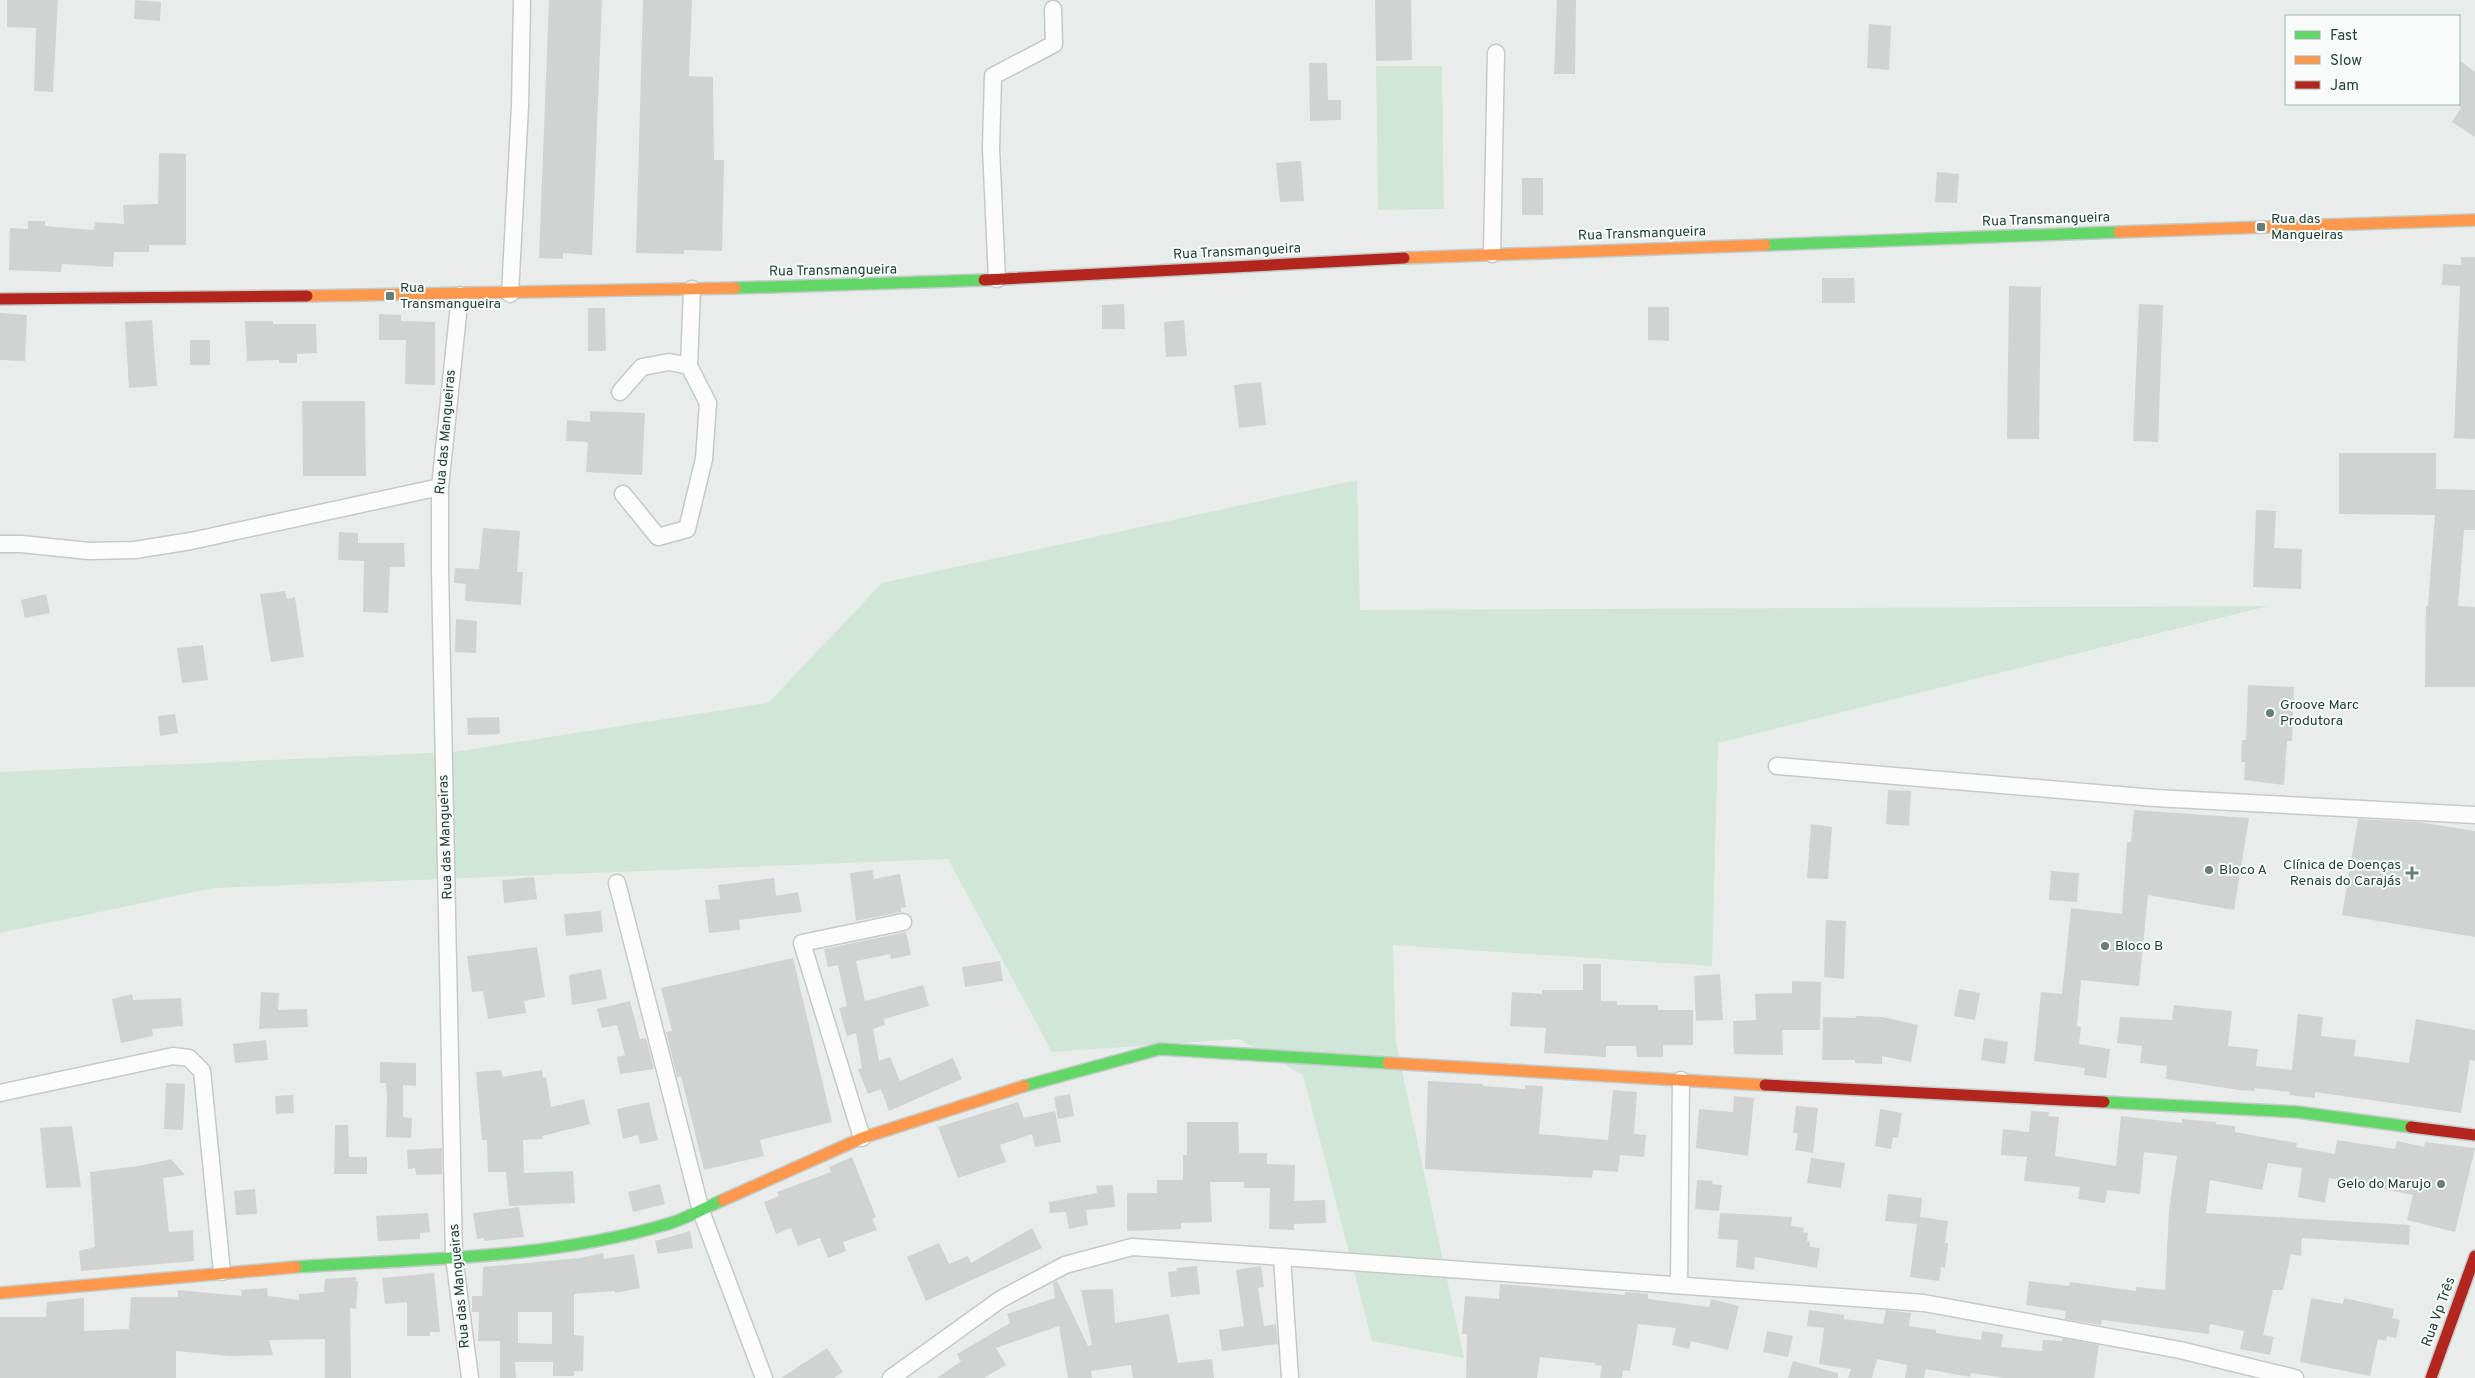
<svg xmlns="http://www.w3.org/2000/svg" width="2475" height="1378" font-family="Overpass,sans-serif">
	<rect width="100%" height="100%" fill="#e8edeb"/>
	<g fill="#d1e6d8">
		<path d="M1376,66H1442L1444,209L1378,210Z"/>
		<path d="M1357,480L1360,610L2268,606L1718,743L1712,966L1393,945L1396,1043L1464,1358L1372,1341L1303,1075L1239,1039L1052,1052L948,859L213,888L0,933V772L453,752L768,703L882,583Z"/>
	</g>
	<g fill="#cfd4d2" fill-rule="evenodd">
		<path d="M7,0H58L53,92L34,91L36,28L7,27Z"/>
		<path d="M135,0L161,2L160,21L134,19Z"/>
		<path d="M549,0H602L592,255L563,253V259L539,258Z"/>
		<path d="M643,0H692L689,76L713,77L714,160H724L722,251L684,250V254L636,253Z"/>
		<path d="M1375,0H1411L1412,60L1376,61Z"/>
		<path d="M1557,0H1576L1575,74H1554Z"/>
		<path d="M1869,24L1891,26L1889,70L1867,68Z"/>
		<path d="M2459,60L2475,72V137L2452,122L2461,108L2459,106Z"/>
		<path d="M1309,63H1327L1328,100H1341V120L1310,121Z"/>
		<path d="M159,153L186,154V245H149V252H114L113,267L62,264L61,272L9,270L10,228L28,229V221H45V226L94,230L95,222L124,224L123,205L158,204Z"/>
		<path d="M1301,161L1304,201L1280,202L1276,163Z"/>
		<path d="M1937,172L1959,174L1957,203L1935,202Z"/>
		<rect x="1522" y="178" width="21" height="37"/>
		<path d="M2461,257H2475V439L2454,438L2460,286L2442,285L2443,264L2461,265Z"/>
		<path d="M1822,278H1854L1855,303H1822Z"/>
		<path d="M2009,286L2041,287L2039,439H2007Z"/>
		<path d="M1124,304L1125,329H1102V305Z"/>
		<path d="M2139,304L2163,305L2158,442L2133,441Z"/>
		<path d="M1648,307H1669V341L1648,340Z"/>
		<path d="M588,308H605L606,351H588Z"/>
		<path d="M0,313L27,315L25,361L0,360Z"/>
		<path d="M379,314L401,315V321L435,322V385L405,384L406,340H379Z"/>
		<path d="M152,320L157,386L129,388L125,322Z"/>
		<path d="M1184,320L1187,356L1166,357L1164,322Z"/>
		<path d="M245,321H273V324H316L317,353L297,354V363H279V360L247,361Z"/>
		<rect x="190" y="340" width="20" height="25"/>
		<path d="M1261,382L1266,425L1239,428L1234,385Z"/>
		<path d="M302,401H365L366,476H303Z"/>
		<path d="M590,411L645,413L642,475L586,472L588,442L566,441L567,420L590,422Z"/>
		<path d="M2339,453H2436V489L2475,490V530H2464L2458,606L2475,607V687H2425L2426,606H2428L2435,515L2339,514Z"/>
		<path d="M2256,510L2276,511L2274,548L2302,549L2301,589L2253,587Z"/>
		<path d="M483,528L520,531L517,572H523L521,605L465,601L466,584L454,583L455,568L479,569Z"/>
		<path d="M339,532L358,533V543H404L405,567H390L388,613L363,612L364,561L338,560Z"/>
		<path d="M285,591L287,599L295,597L304,657L271,662L260,594Z"/>
		<path d="M46,594L50,613L25,618L21,600Z"/>
		<path d="M456,619L477,621L476,653L455,652Z"/>
		<path d="M203,645L208,680L182,683L177,648Z"/>
		<path d="M2248,685L2294,687L2292,741H2287L2284,785L2244,780L2245,762H2241L2242,740H2246Z"/>
		<path d="M175,714L178,733L160,736L158,716Z"/>
		<path d="M499,717L500,734L468,735L467,718Z"/>
		<path d="M1888,790L1911,791L1909,826L1886,824Z"/>
		<path d="M2134,810L2249,818L2234,910L2148,895L2139,986L2081,980L2077,1026L2081,1027L2079,1044L2110,1049L2106,1078L2084,1075L2085,1068L2034,1061L2041,992L2062,994L2071,908L2122,914L2127,842H2131Z"/>
		<path d="M2358,819L2419,822L2475,831V937L2342,915Z"/>
		<path d="M1811,824L1832,827L1828,879L1807,878Z"/>
		<path d="M873,870L874,879L900,874L906,907L901,908V912L856,921L850,873Z"/>
		<path d="M2051,871L2079,873L2077,902L2049,900Z"/>
		<path d="M534,877L537,899L504,903L502,880Z"/>
		<path d="M774,878L776,896L798,892L802,912L739,920L740,930L709,933L705,900L720,899L718,885Z"/>
		<path d="M601,911L603,932L566,936L564,914Z"/>
		<path d="M1826,920L1846,921L1844,979L1824,977Z"/>
		<path d="M906,932L911,955L891,959L890,954L856,961L865,1001L923,985L929,1006L884,1019L885,1025L873,1029L879,1061L890,1057L900,1081L953,1058L962,1079L889,1111L881,1089L868,1094L858,1069L862,1068L856,1033L847,1036L839,1008L847,1006L838,965L828,967L824,949Z"/>
		<path d="M537,947L545,997L524,1001L526,1013L488,1019L483,991L472,992L467,956Z"/>
		<path d="M793,958L832,1122L760,1140L764,1156L704,1170L681,1076L677,1077L666,1032L672,1031L661,988Z"/>
		<path d="M1000,961L1003,981L965,987L962,967Z"/>
		<path d="M1583,964H1601V1001H1617V1005H1658V1010H1693V1045H1663V1057H1637L1636,1046H1606V1057L1544,1053L1546,1028L1510,1026L1512,992L1542,994V990H1583Z"/>
		<path d="M601,969L607,999L572,1005L569,975Z"/>
		<path d="M1720,974L1723,1020L1696,1021L1694,976Z"/>
		<path d="M1792,981L1821,982L1820,1030H1782L1783,1055L1734,1054L1733,1021L1756,1020L1755,994L1792,993Z"/>
		<path d="M1959,989L1980,993L1975,1020L1954,1016Z"/>
		<path d="M261,992L279,993L278,1010L307,1009L308,1027L259,1029Z"/>
		<path d="M132,994L133,1000L181,998L183,1026L152,1029L153,1036L121,1043L112,999Z"/>
		<path d="M630,1001L640,1039L646,1038L654,1069L620,1074L617,1057L625,1055L617,1025L602,1028L597,1009Z"/>
		<path d="M2174,1005L2232,1011L2228,1046L2258,1049L2256,1066L2292,1070L2298,1014L2323,1017L2321,1036L2356,1040L2354,1056L2409,1063L2416,1019L2475,1030V1061L2470,1060L2461,1113L2315,1092V1098L2289,1095L2290,1092L2255,1088L2254,1091L2239,1090L2166,1079L2167,1066L2140,1063L2142,1046L2117,1043L2120,1017L2172,1020Z"/>
		<path d="M1856,1016L1883,1017L1918,1025L1911,1062L1882,1056V1064L1855,1063V1060H1822L1823,1017L1856,1018Z"/>
		<path d="M1984,1038L2008,1042L2005,1064L1981,1060Z"/>
		<path d="M266,1040L268,1060L235,1063L233,1044Z"/>
		<path d="M380,1062L416,1063V1086L403,1085V1117L412,1118L411,1138L386,1137L387,1096L386,1083H380Z"/>
		<path d="M501,1070L503,1077L542,1070L543,1078L546,1077L551,1107L584,1099L590,1124L542,1136L543,1139L523,1140L524,1173L573,1171L575,1203L509,1206L506,1172H488L487,1140H482L476,1072Z"/>
		<path d="M1428,1081L1483,1084V1086L1525,1089V1085L1543,1086L1539,1134L1608,1140L1613,1090L1637,1092L1634,1134L1646,1135L1644,1157L1620,1155L1618,1172L1593,1170L1592,1178L1425,1169Z"/>
		<path d="M166,1083L185,1084L183,1130L164,1129Z"/>
		<path d="M1070,1094L1074,1116L1058,1119L1054,1097Z"/>
		<path d="M293,1095L294,1113L276,1114L275,1096Z"/>
		<path d="M1734,1096L1754,1098L1748,1156L1696,1148L1699,1109L1733,1112Z"/>
		<path d="M649,1102L658,1140L640,1144L638,1135L623,1139L617,1109Z"/>
		<path d="M1018,1102L1024,1118L1055,1111L1061,1142L1035,1147L1032,1134L1000,1145L1006,1162L958,1178L938,1127Z"/>
		<path d="M1796,1106L1818,1108L1813,1153L1795,1150L1798,1133H1793Z"/>
		<path d="M1880,1109L1902,1113L1898,1138L1893,1137L1891,1149L1875,1146Z"/>
		<path d="M2031,1111L2049,1112L2048,1116L2059,1117L2055,1156L2116,1166L2121,1116L2182,1123V1119L2216,1122V1124L2235,1126V1132L2297,1143L2296,1147L2335,1154L2337,1140L2395,1149L2397,1141L2424,1147L2425,1142L2475,1148L2455,1232L2407,1220L2413,1195L2329,1178L2325,1203L2298,1197L2302,1168L2268,1163L2262,1190L2210,1180L2206,1213L2410,1225L2409,1245L2302,1238L2301,1256L2291,1254L2283,1290H2273L2263,1335L2274,1337L2270,1355L2240,1349L2244,1331L2210,1324L2209,1334L2102,1320L2101,1325L2065,1319L2066,1311L2026,1305L2029,1281L2069,1286L2070,1282L2136,1291V1287L2165,1290L2169,1210L2177,1156L2144,1152L2140,1194L2107,1190L2105,1203L2078,1199L2080,1187L2024,1181L2027,1157L2001,1155L2003,1129L2029,1132Z"/>
		<path d="M1187,1122H1238L1239,1153H1267V1164L1295,1165L1294,1201L1325,1200L1326,1223L1294,1224V1230L1269,1229L1270,1188H1244V1182H1210L1212,1222L1181,1223V1229L1127,1231V1193H1157V1180H1183V1155H1187Z"/>
		<path d="M335,1125H348L349,1157H367V1174H334Z"/>
		<path d="M72,1126L81,1187L46,1188L40,1128Z"/>
		<path d="M442,1148V1174L416,1175L415,1168L408,1169L407,1150Z"/>
		<path d="M852,1157L876,1217L872,1219L877,1230L843,1242L846,1251L828,1258L820,1238L798,1246L791,1228L776,1234L764,1202L779,1196L777,1192L831,1172L829,1167Z"/>
		<path d="M1811,1158L1845,1163L1841,1188L1807,1183Z"/>
		<path d="M171,1159L185,1175L163,1178L169,1232L193,1230L194,1261L81,1271L79,1251L95,1247L90,1172L139,1166Z"/>
		<path d="M1697,1180L1713,1181L1712,1184L1722,1185L1719,1211L1695,1209Z"/>
		<path d="M660,1184L665,1204L633,1212L628,1192Z"/>
		<path d="M1113,1185L1115,1207L1086,1210L1088,1225L1069,1229L1066,1212L1050,1213L1049,1202L1097,1193L1096,1186Z"/>
		<path d="M255,1189L257,1214L236,1215L234,1191Z"/>
		<path d="M1888,1194L1922,1198L1920,1217L1948,1221L1945,1243H1948L1945,1268L1941,1267L1939,1281L1910,1277L1917,1224L1885,1221Z"/>
		<path d="M519,1207L524,1237L484,1241V1238L477,1239L473,1213Z"/>
		<path d="M428,1213L430,1232L420,1233V1239L378,1241L376,1216Z"/>
		<path d="M1720,1213L1792,1217L1791,1226L1804,1228L1803,1232L1808,1233L1807,1241L1810,1242V1247L1820,1248L1817,1268L1755,1257L1754,1270L1736,1267L1738,1240L1718,1239Z"/>
		<path d="M1032,1228L1042,1248L926,1301L907,1257L939,1243L949,1264L968,1256L971,1263Z"/>
		<path d="M690,1231L693,1248L658,1254L655,1241Z"/>
		<path d="M603,1253L604,1259L634,1254L640,1288L615,1293V1291L574,1294V1335L584,1336L583,1371H574V1376H553V1362H515L516,1378H500V1341H478L479,1312H472V1296H482L483,1267L580,1258ZM518,1312H552V1344L518,1343Z"/>
		<path d="M1197,1266L1200,1294L1171,1297L1168,1272L1177,1271L1176,1268Z"/>
		<path d="M1261,1266L1264,1287L1258,1288L1264,1326L1276,1324L1278,1344L1222,1351L1219,1330L1244,1326L1236,1270Z"/>
		<path d="M434,1273L440,1332H430V1336H407V1302L385,1304L382,1278Z"/>
		<path d="M356,1277V1281H358L356,1309L350,1308L351,1378H325V1339L269,1340L273,1355L230,1356L176,1351V1378H0V1317H46L47,1302L84,1298V1331L129,1329L131,1297H178V1290L242,1296L241,1290L267,1288L268,1296L299,1300V1294L324,1292L325,1279Z"/>
		<path d="M1057,1281L1088,1346L1092,1345L1081,1290L1113,1289L1115,1323L1169,1314L1178,1363L1212,1359L1214,1378H1133L1131,1365L1091,1371L1092,1378H1068L1059,1326L996,1348L1006,1365L984,1378H937L963,1360L960,1361L957,1354L1010,1323L1007,1314L1055,1298L1053,1283Z"/>
		<path d="M1500,1284L1625,1295V1292L1639,1293L1648,1294V1299L1709,1307L1711,1299L1739,1306L1728,1350L1691,1341L1689,1349L1672,1345L1676,1328L1638,1324L1630,1371L1623,1370L1622,1378H1600L1602,1366L1595,1365V1363L1540,1357L1537,1378H1466L1467,1334H1462L1465,1296L1499,1299Z"/>
		<path d="M2311,1298L2343,1304L2344,1298L2394,1309L2392,1318L2400,1320L2396,1338L2387,1336L2386,1341L2378,1339L2370,1376L2300,1362Z"/>
		<path d="M1809,1310L1844,1315V1319L1883,1324L1886,1310L1911,1313L1909,1326L1936,1330V1333L1981,1340L1982,1331L2003,1334L2001,1347L2042,1351L2043,1340L2062,1341V1338L2099,1345L2094,1378H2005L1971,1373L1970,1377L1926,1369L1924,1378H1905L1907,1365L1877,1359L1872,1378H1848L1851,1369L1819,1364L1824,1328L1807,1326Z"/>
		<path d="M1767,1331L1793,1336L1788,1357L1763,1352Z"/>
		<path d="M827,1348L843,1372L834,1378H781Z"/>
		<path d="M1793,1361L1838,1373V1378H1788Z"/>
	</g>
	<g fill="none" stroke-linecap="round" stroke-linejoin="round">
		<g stroke="#c5cac8" stroke-width="19">
			<g id="street">
				<path d="M1492,254L1496,53"/>
				<path d="M997,279L991,148L993,76L1054,44L1053,9"/>
				<path d="M510,294L520,106L522,0"/>
				<path d="M460,295L440,487V570L454,1257L470,1378"/>
				<path d="M620,392L642,367L669,362L689,366"/>
				<path d="M623,494L658,537L687,529L704,459L708,403L689,366L692,289"/>
				<path d="M0,544H21L89,551L135,550L191,541L440,487"/>
				<path d="M1777,766L2155,798L2475,815"/>
				<path d="M617,883L701,1211L764,1378"/>
				<path d="M0,1093L173,1056L189,1058L202,1071L222,1272"/>
				<path d="M862,1138L802,943L903,922"/>
				<path d="M1282,1257L1924,1303L2180,1350L2295,1378"/>
				<path d="M1679,1285L1681,1080"/>
				<path d="M891,1378L1001,1299L1065,1265L1132,1247L1282,1257L1290,1378"/>
			</g>
		</g>
		<g stroke="#c3cbc8" stroke-width="14">
			<g id="fast">
				<path d="M1765,245L2119,232"/>
				<path d="M735,288L984,280"/>
				<path d="M1024,1086L1160,1049L1388,1063"/>
				<path d="M2104,1102L2297,1112L2411,1127"/>
				<path d="M296,1267C416,1259 548,1259 664,1225C684,1220 704,1208 723,1200"/>
			</g>
		</g>
		<g stroke="#c3cbc8" stroke-width="14">
			<g id="slow">
				<path d="M2119,232L2475,220"/>
				<path d="M1404,258L1765,245"/>
				<path d="M307,296L735,288"/>
				<path d="M1388,1063L1765,1085"/>
				<path d="M723,1200L862,1138L1024,1086"/>
				<path d="M0,1293L296,1267"/>
			</g>
		</g>
		<g stroke="#c3cbc8" stroke-width="14">
			<g id="jam">
				<path d="M984,280L1404,258"/>
				<path d="M0,299L307,296"/>
				<path d="M1765,1085L2104,1102"/>
				<path d="M2411,1127L2475,1135"/>
				<path d="M2431,1378L2475,1256"/>
			</g>
		</g>
		<use href="#street" stroke="#fcfcfc" stroke-width="16"/>
		<use href="#fast" stroke="#63d668" stroke-width="11"/>
		<use href="#slow" stroke="#ff974d" stroke-width="11"/>
		<use href="#jam" stroke="#b3261e" stroke-width="11"/>
	</g>
	<g fill="#697e78" stroke="#f7fbf9" stroke-width="2">
		<rect x="2256" y="222" width="10" height="10" rx="2.5"/>
		<rect x="385" y="291" width="10" height="10" rx="2.5"/>
		<circle cx="2270" cy="713" r="5"/>
		<circle cx="2209" cy="870" r="5"/>
		<path d="M2409.5 865.5h5v5h5v5h-5v5h-5v-5h-5v-5h5z"/>
		<circle cx="2105" cy="946" r="5"/>
		<circle cx="2441" cy="1184" r="5"/>
	</g>
	<g text-anchor="middle" dominant-baseline="central" stroke-width="4" stroke-linejoin="round" paint-order="stroke">
		<g font-size="14" fill="#24423a" stroke="#f7fbf9" text-anchor="start">
			<text x="2271" y="219">Rua das<tspan x="2271" dy="16">Mangueiras</tspan></text>
			<text x="400" y="288">Rua<tspan x="400" dy="16">Transmangueira</tspan></text>
			<text x="2280" y="705">Groove Marc<tspan x="2280" dy="16">Produtora</tspan></text>
			<text x="2401" y="865" text-anchor="end">Clínica de Doenças<tspan x="2401" dy="16">Renais do Carajás</tspan></text>
			<text x="2219" y="870">Bloco A</text>
			<text x="2115" y="946">Bloco B</text>
			<text x="2431" y="1184" text-anchor="end">Gelo do Marujo</text>
		</g>
		<g font-size="14" fill="#24423a" stroke="#f7fbf9">
			<text transform="translate(2046 220) rotate(-2)">Rua Transmangueira</text>
			<text transform="translate(1642 234) rotate(-2)">Rua Transmangueira</text>
			<text transform="translate(1237 252) rotate(-3)">Rua Transmangueira</text>
			<text transform="translate(833 271) rotate(-1)">Rua Transmangueira</text>
			<text transform="translate(446 432) rotate(-85)">Rua das Mangueiras</text>
			<text transform="translate(446 837) rotate(-92)">Rua das Mangueiras</text>
			<text transform="translate(460 1286) rotate(-95)">Rua das Mangueiras</text>
			<text transform="translate(2439 1312) rotate(-70)">Rua Vp Três</text>
		</g>
	</g>
	<rect x="2285" y="15" width="175" height="90" fill="#f7fbf9" stroke="#a3b1ad"/>
	<rect x="2295" y="31" width="25" height="8" fill="#63d668" stroke="#a3b1ad"/>
	<text x="2330" y="40" font-size="15" fill="#24423a">Fast</text>
	<rect x="2295" y="56" width="25" height="8" fill="#ff974d" stroke="#a3b1ad"/>
	<text x="2330" y="65" font-size="15" fill="#24423a">Slow</text>
	<rect x="2295" y="81" width="25" height="8" fill="#b3261e" stroke="#a3b1ad"/>
	<text x="2330" y="90" font-size="15" fill="#24423a">Jam</text>
</svg>
